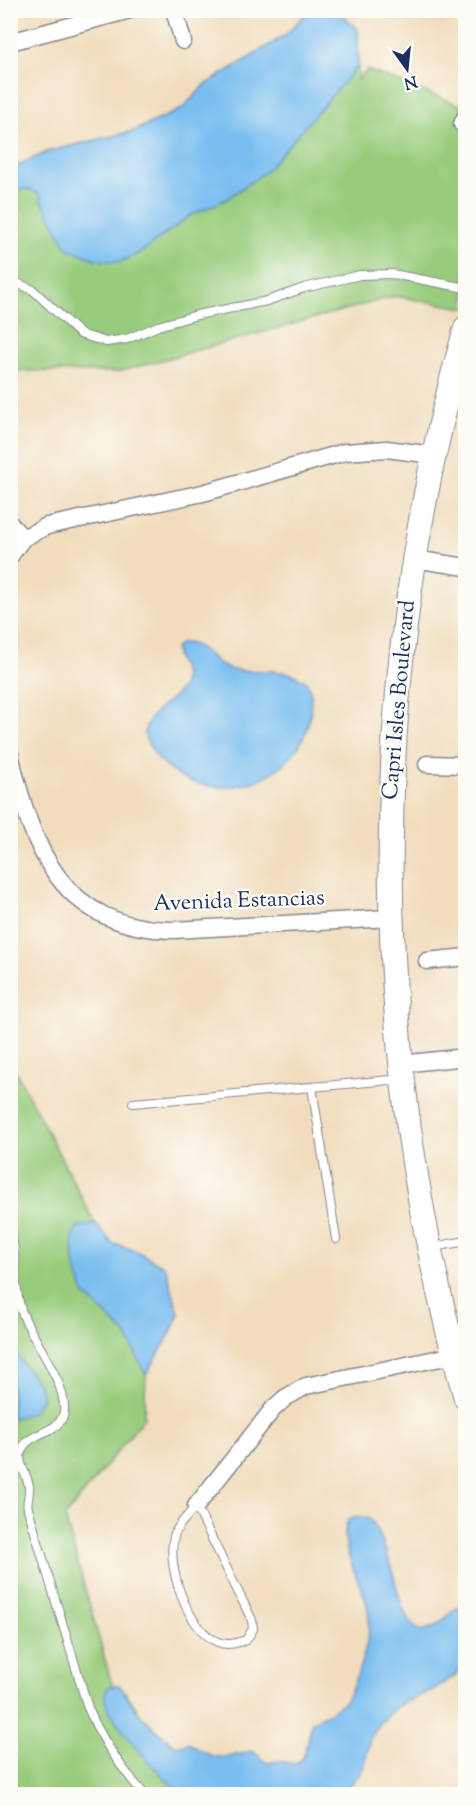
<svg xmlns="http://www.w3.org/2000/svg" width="476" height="1805" font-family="'Sorts Mill Goudy',serif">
	<rect width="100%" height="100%" fill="#fdfcf7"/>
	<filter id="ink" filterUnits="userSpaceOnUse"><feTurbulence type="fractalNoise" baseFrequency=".0167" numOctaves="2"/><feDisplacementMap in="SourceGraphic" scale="12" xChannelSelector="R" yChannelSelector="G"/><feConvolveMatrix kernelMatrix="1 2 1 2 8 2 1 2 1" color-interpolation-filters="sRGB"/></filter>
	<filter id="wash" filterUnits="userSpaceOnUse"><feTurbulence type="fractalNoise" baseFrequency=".008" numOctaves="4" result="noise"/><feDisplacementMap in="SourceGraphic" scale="24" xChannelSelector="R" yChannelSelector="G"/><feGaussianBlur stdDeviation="1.35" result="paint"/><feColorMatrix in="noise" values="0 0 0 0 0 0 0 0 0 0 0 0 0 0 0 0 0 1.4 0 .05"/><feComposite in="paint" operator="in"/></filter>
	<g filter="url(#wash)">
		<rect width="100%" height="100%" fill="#f1ddbd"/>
		<g fill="#98cc7c" stroke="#5a7e6d" stroke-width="1.5">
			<path d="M308,11H343L347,20L358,29V80L367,70L465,107V308L395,296L118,372L11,371V166L18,165L50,151L134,131L182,109L205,85L286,35Z"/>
			<path d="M10,1060L96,1225L113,1244L134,1250L165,1267L179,1314L169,1336L146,1375L144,1418L65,1517L112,1685C127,1686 133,1707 143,1717C172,1747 208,1770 242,1794H11Z"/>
		</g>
		<g fill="#79bef0" stroke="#4a76a7" stroke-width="1.5">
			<path d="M308,11H343L347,20L358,29V66L265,172L225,200L191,215L140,253L119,262L97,260L67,248L38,193L28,189L11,191V166L18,165L50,151L134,131L182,109L205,85L286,35Z"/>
			<path d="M182,643C203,641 214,667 233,670C255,673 286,666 305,681C312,688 311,698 311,707C304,798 175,817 144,734C149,708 172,705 182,686C190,672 172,659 176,646Z"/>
			<path d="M96,1225L113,1244L134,1250L165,1267L179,1314L169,1336L146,1375L126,1334L84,1294L74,1263L73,1236L78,1226Z"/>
			<path d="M11,1335L16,1354L39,1385L43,1397L33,1412L12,1419Z"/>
			<path d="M357,1517C360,1517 365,1517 367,1518C385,1527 396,1594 405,1613C409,1621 414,1626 420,1631C437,1629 444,1619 456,1608L465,1610V1662L455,1676L431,1691L403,1703L394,1709L382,1721L370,1738L365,1764L360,1774L342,1794H181C171,1785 68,1686 119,1685L139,1714L175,1746L189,1743C216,1762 222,1759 252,1751L267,1763L279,1761L295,1764L303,1758L312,1722C322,1716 335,1710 344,1702C354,1691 365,1652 368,1636C370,1626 369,1614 367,1604C360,1579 337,1545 348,1520Z"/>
		</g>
	</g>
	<g filter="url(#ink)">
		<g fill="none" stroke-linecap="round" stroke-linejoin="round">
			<g stroke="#86868e" stroke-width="10">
				<g id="lane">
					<path d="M10,280L33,290L80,334L106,342L127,339L158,326L197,315L267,301L304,288L360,275L392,274L466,288"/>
					<path d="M312,1087L336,1239"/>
					<path d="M133,1103L402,1079"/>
					<path d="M10,1223C17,1252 12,1282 21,1310C31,1338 66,1381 64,1410C63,1435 27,1430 21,1452C17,1464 28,1475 29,1487C30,1495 26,1501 28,1509L88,1708C102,1741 120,1767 144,1794"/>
					<path d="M433,1247L466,1241"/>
					<path d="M196,1506L252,1620L253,1629L246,1640C237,1643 228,1646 218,1642C187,1630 166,1566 174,1536C177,1525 189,1515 196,1506Z"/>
				</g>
			</g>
			<g stroke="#86868e" stroke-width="19">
				<g id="street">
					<path d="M174,10L183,41"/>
					<path d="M10,42L130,10"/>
					<path d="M462,124L466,116"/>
					<path d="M10,524L23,538"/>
					<path d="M10,556L23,538L47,526L203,493L345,452L387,449L433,455"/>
					<path d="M414,559L466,567"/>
					<path d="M10,754C32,849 62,929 174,930L391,918"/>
					<path d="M427,764L466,765"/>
					<path d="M427,961L466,957"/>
					<path d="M401,1064L466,1057"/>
					<path d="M196,1506L273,1409L285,1398L306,1386L455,1355"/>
				</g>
			</g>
			<g stroke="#86868e" stroke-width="26">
				<path id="secondary" d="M466,328C365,677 366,1048 466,1398"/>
			</g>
			<use href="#lane" stroke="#fff" stroke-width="8"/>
			<use href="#street" stroke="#fff" stroke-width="16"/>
			<use href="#secondary" stroke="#fff" stroke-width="24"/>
		</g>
	</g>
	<g text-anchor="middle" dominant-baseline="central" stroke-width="4.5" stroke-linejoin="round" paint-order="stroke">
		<g font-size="22" fill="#1b2f5e" stroke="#fdfcf7">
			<text transform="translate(400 700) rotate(-85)">Capri Isles Boulevard</text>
			<text transform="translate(239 902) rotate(-2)">Avenida Estancias</text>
		</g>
	</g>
	<rect width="476" height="1805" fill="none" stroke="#fdfcf7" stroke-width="36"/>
	<g transform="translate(407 69) rotate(165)" stroke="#fdfcf7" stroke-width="4.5" paint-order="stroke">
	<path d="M0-4.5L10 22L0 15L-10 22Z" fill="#1b2f5e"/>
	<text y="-9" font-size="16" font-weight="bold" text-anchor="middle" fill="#1b2f5e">N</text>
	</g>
</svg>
